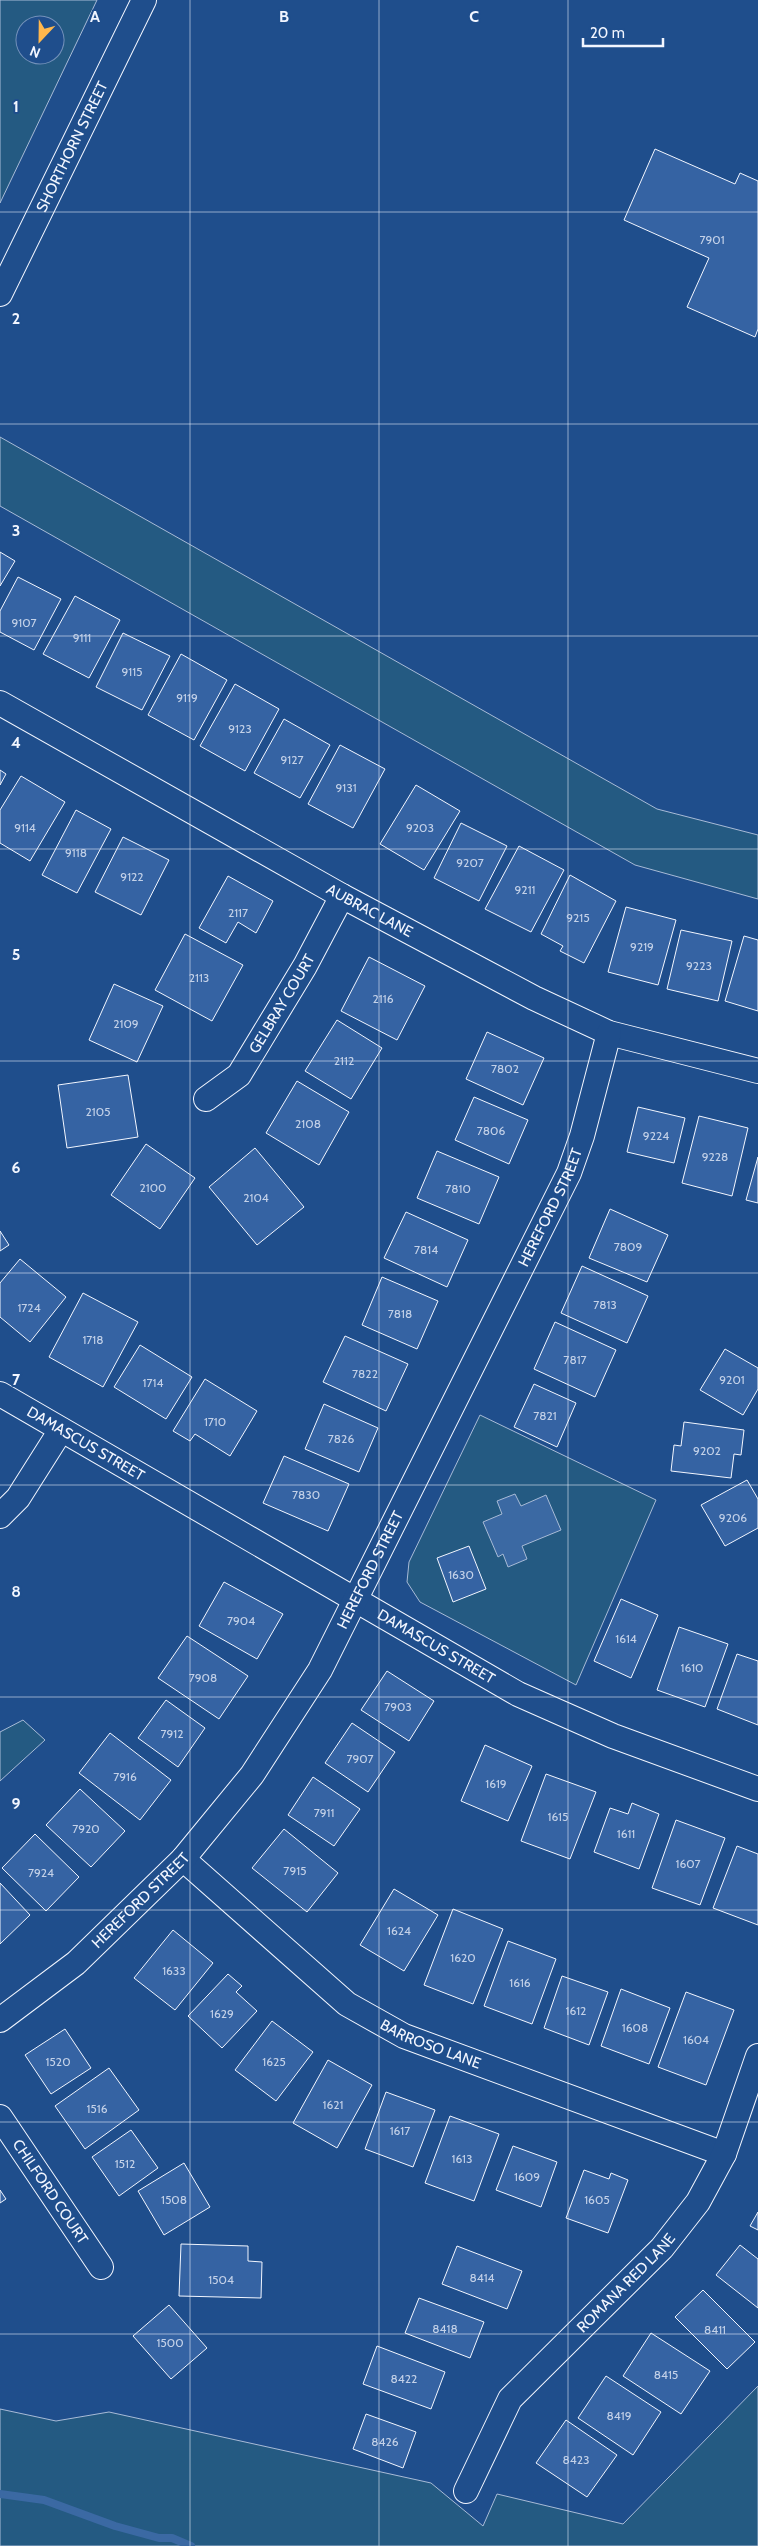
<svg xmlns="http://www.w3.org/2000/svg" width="758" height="2546" font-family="Cabin,sans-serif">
	<rect width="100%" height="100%" fill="#1f4e8c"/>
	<g fill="#245a82" stroke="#a8bbd7" fill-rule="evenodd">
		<path d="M0,0H97L0,203ZM25,25H55V55H25Z"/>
		<path d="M0,437L657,809L758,835V899L635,865L0,506Z"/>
		<path d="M480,1415L656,1500L576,1685L420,1602L407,1582L409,1562Z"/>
		<path d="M23,1720L45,1740L0,1781V1732Z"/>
		<path d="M758,2386V2546H0V2409L56,2421L109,2412L431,2483L483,2526L497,2494L623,2524Z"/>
	</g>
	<path fill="#3b69a3" stroke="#a8bbd7" d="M515,1494L521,1506L546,1495L561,1530L522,1546L527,1559L508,1567L503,1554L498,1557L483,1522L502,1514L497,1501Z"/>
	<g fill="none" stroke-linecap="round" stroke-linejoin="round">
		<path stroke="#3b69a3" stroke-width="8" d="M0,2494L44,2500L115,2526L159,2538H172L191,2546"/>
	</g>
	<g fill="#3563a3" stroke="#f2f6ff">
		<path d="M655,149L735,184L740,173L758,181V329L755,337L687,307L709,258L624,220Z"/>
		<path d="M0,552L15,561L0,586Z"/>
		<path d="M18,577L61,599L34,650L0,632V611Z"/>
		<path d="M75,596L120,620L89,678L43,654Z"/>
		<path d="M123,633L170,656L142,710L96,687Z"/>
		<path d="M181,654L227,680L194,740L148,715Z"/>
		<path d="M235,684L279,709L245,771L200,746Z"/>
		<path d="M284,719L330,745L300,798L254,773Z"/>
		<path d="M340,745L385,769L353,828L308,804Z"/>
		<path d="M0,770L6,774L0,785Z"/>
		<path d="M21,776L65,802L30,861L0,843V810Z"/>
		<path d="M416,785L460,811L424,870L380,844Z"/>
		<path d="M76,810L111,829L77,893L42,875Z"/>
		<path d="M461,823L507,846L479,901L434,878Z"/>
		<path d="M123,837L169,860L141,915L95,892Z"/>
		<path d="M519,846L564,870L531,932L485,909Z"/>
		<path d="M570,875L616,901L584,963L560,951L563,946L541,934Z"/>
		<path d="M228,876L273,901L256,933L238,922L226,943L199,928Z"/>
		<path d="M626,907L676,920L658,985L608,972Z"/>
		<path d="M681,930L732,941L718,1001L667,989Z"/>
		<path d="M185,934L243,965L212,1021L155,990Z"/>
		<path d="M744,936L758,940V1011L725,1001Z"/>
		<path d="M369,957L425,986L397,1040L341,1011Z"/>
		<path d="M114,984L163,1006L137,1062L89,1040Z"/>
		<path d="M337,1020L382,1048L351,1099L305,1071Z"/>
		<path d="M487,1032L544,1058L523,1105L466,1079Z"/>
		<path d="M128,1075L138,1137L67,1148L58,1085Z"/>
		<path d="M297,1081L349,1112L319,1165L266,1133Z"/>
		<path d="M474,1097L528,1120L509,1164L455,1140Z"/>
		<path d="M638,1107L685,1118L674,1163L627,1152Z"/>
		<path d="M699,1116L748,1128L732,1196L682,1183Z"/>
		<path d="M146,1144L195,1178L160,1229L111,1195Z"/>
		<path d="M255,1148L304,1207L257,1245L209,1187Z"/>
		<path d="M437,1151L499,1177L479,1224L417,1198Z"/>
		<path d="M758,1157V1203L746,1200Z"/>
		<path d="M610,1209L668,1235L647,1282L589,1258Z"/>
		<path d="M406,1212L468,1240L447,1287L384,1258Z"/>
		<path d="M0,1231L9,1245L0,1251Z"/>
		<path d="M20,1259L66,1297L30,1342L0,1317V1283Z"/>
		<path d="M582,1266L648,1296L627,1343L561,1313Z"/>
		<path d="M382,1277L438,1301L417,1349L362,1325Z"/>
		<path d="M83,1293L138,1322L103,1387L49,1357Z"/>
		<path d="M555,1322L616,1350L595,1397L534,1369Z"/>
		<path d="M345,1336L408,1364L386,1411L323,1382Z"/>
		<path d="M140,1345L192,1377L166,1419L114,1387Z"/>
		<path d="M725,1349L758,1368V1389L743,1415L700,1390Z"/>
		<path d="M205,1379L257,1411L230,1456L195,1434L190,1441L173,1431Z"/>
		<path d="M534,1384L576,1403L557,1447L514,1427Z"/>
		<path d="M324,1404L378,1428L359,1472L305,1449Z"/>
		<path d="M684,1422L744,1430L741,1455L734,1454L731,1478L671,1471L674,1445L681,1446Z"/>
		<path d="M284,1456L349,1484L328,1531L263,1503Z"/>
		<path d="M747,1480L758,1499V1528L725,1546L701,1505Z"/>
		<path d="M469,1546L486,1589L453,1602L437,1558Z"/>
		<path d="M224,1582L283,1614L257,1659L199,1626Z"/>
		<path d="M621,1599L658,1615L631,1678L594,1661Z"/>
		<path d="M679,1627L728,1644L705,1707L657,1690Z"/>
		<path d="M187,1636L248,1676L219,1719L158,1678Z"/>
		<path d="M737,1654L758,1661V1725L717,1709Z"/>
		<path d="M387,1671L434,1701L409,1741L361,1710Z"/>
		<path d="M166,1700L205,1728L178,1767L138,1738Z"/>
		<path d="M352,1723L395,1752L368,1792L325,1763Z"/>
		<path d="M110,1733L171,1780L140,1820L79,1773Z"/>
		<path d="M485,1745L532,1766L508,1821L461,1801Z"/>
		<path d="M546,1774L596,1792L570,1859L521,1841Z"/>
		<path d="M313,1777L360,1809L334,1846L288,1815Z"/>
		<path d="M80,1789L125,1831L91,1867L46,1825Z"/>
		<path d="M632,1803L659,1814L639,1869L594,1852L610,1808L628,1814Z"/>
		<path d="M676,1820L725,1838L700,1905L652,1888Z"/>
		<path d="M284,1829L338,1873L307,1912L252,1868Z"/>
		<path d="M35,1834L79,1877L46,1911L2,1868Z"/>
		<path d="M737,1846L758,1854V1925L713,1908Z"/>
		<path d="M0,1883L30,1915L0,1944Z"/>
		<path d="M394,1889L438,1915L404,1971L360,1945Z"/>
		<path d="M453,1909L503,1929L473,2004L424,1985Z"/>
		<path d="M173,1930L213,1963L175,2010L134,1978Z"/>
		<path d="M508,1941L556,1959L532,2024L484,2006Z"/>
		<path d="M228,1974L242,1986L236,1992L257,2011L222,2048L188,2016Z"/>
		<path d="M562,1976L608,1992L589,2045L544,2028Z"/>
		<path d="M621,1989L670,2008L649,2064L601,2046Z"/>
		<path d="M686,1992L734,2010L706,2085L658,2067Z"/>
		<path d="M272,2021L313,2052L276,2101L235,2070Z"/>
		<path d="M65,2029L91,2068L51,2094L25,2055Z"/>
		<path d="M328,2060L372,2085L337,2148L293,2123Z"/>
		<path d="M109,2068L139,2110L85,2149L55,2106Z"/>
		<path d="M386,2092L435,2110L413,2167L365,2149Z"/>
		<path d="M450,2116L499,2134L474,2201L425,2183Z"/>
		<path d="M131,2130L158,2168L119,2196L92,2157Z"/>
		<path d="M513,2146L557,2162L541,2207L496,2190Z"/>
		<path d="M184,2163L210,2207L164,2235L138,2191Z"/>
		<path d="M584,2170L609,2179L611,2173L628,2180L608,2233L566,2218Z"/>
		<path d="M0,2190L6,2199L0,2203Z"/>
		<path d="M758,2212V2230L750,2226Z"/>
		<path d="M181,2244L248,2246V2261L262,2262L261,2298L179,2296Z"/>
		<path d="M740,2245L758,2259V2308L716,2275Z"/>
		<path d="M457,2246L522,2271L507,2309L442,2284Z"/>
		<path d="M703,2290L755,2342L727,2369L675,2317Z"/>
		<path d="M419,2298L484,2322L470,2358L405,2333Z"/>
		<path d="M169,2305L207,2348L171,2379L133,2336Z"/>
		<path d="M651,2333L710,2371L681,2414L623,2376Z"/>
		<path d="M377,2346L445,2372L431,2409L363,2384Z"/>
		<path d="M606,2376L661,2412L633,2455L578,2418Z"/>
		<path d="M366,2414L416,2432L403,2468L353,2449Z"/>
		<path d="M566,2420L617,2455L587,2497L536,2463Z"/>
	</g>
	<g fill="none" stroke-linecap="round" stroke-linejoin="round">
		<g stroke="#f2f6ff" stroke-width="26">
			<g id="street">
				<path id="s1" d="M0,294L144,0"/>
				<path id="s2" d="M0,703L342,896L534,998L609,1033L758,1071"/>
				<path id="s3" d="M206,1099L239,1075L305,966L342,896"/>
				<path id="s4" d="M0,1394L518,1694L613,1736L758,1789"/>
				<path d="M0,1516L18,1498L61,1430"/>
				<path id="s5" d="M183,1859L347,2004L404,2036L724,2154"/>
				<path id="s6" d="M0,2020L76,1963L183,1859L252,1775L320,1670L569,1173L582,1136L609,1033"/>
				<path id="s7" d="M0,2117L101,2267"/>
				<path id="s8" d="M466,2491L510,2399L662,2248L698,2202L724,2154L758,2056"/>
			</g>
		</g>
		<use href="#street" stroke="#1f4e8c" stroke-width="24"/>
	</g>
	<path fill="none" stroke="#f2f6ff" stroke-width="1" stroke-opacity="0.55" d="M190,0V2546M379,0V2546M568,0V2546M0,212H758M0,424H758M0,636H758M0,849H758M0,1061H758M0,1273H758M0,1485H758M0,1697H758M0,1910H758M0,2122H758M0,2334H758"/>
	<g text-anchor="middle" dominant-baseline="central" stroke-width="4" stroke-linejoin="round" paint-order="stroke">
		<g font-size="12" fill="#c3d1e8">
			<text x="712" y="239">7901</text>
			<text x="24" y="622">9107</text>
			<text x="82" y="637">9111</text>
			<text x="132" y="671">9115</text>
			<text x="187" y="697">9119</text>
			<text x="240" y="728">9123</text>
			<text x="292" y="759">9127</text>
			<text x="346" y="787">9131</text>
			<text x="25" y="827">9114</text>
			<text x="420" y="827">9203</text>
			<text x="76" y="852">9118</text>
			<text x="470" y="862">9207</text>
			<text x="132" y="876">9122</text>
			<text x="525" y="889">9211</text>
			<text x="238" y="912">2117</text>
			<text x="578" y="917">9215</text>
			<text x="642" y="946">9219</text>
			<text x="699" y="965">9223</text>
			<text x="199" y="977">2113</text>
			<text x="383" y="998">2116</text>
			<text x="126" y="1023">2109</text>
			<text x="344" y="1060">2112</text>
			<text x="505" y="1068">7802</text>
			<text x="98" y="1111">2105</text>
			<text x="308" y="1123">2108</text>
			<text x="491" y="1130">7806</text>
			<text x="656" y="1135">9224</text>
			<text x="715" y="1156">9228</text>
			<text x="153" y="1187">2100</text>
			<text x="458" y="1188">7810</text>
			<text x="256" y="1197">2104</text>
			<text x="628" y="1246">7809</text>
			<text x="426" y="1249">7814</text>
			<text x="605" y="1304">7813</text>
			<text x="29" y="1307">1724</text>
			<text x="400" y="1313">7818</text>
			<text x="93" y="1339">1718</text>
			<text x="575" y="1359">7817</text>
			<text x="365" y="1373">7822</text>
			<text x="732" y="1379">9201</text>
			<text x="153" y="1382">1714</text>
			<text x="545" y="1415">7821</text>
			<text x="215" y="1421">1710</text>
			<text x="341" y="1438">7826</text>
			<text x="707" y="1450">9202</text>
			<text x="306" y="1494">7830</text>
			<text x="733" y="1517">9206</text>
			<text x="461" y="1574">1630</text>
			<text x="241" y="1620">7904</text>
			<text x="626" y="1638">1614</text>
			<text x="692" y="1667">1610</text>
			<text x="203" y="1677">7908</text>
			<text x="398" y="1706">7903</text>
			<text x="172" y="1733">7912</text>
			<text x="360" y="1758">7907</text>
			<text x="125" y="1776">7916</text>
			<text x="496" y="1783">1619</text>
			<text x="324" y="1812">7911</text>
			<text x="558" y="1816">1615</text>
			<text x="86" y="1828">7920</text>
			<text x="626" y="1833">1611</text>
			<text x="688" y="1863">1607</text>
			<text x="295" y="1870">7915</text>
			<text x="41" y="1872">7924</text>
			<text x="399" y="1930">1624</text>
			<text x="463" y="1957">1620</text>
			<text x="174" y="1970">1633</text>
			<text x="520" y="1982">1616</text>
			<text x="576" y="2010">1612</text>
			<text x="222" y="2013">1629</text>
			<text x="635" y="2027">1608</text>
			<text x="696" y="2039">1604</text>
			<text x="58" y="2061">1520</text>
			<text x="274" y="2061">1625</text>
			<text x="333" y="2104">1621</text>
			<text x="97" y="2108">1516</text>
			<text x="400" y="2130">1617</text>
			<text x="462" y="2158">1613</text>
			<text x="125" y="2163">1512</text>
			<text x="527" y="2176">1609</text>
			<text x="174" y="2199">1508</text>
			<text x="597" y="2199">1605</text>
			<text x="482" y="2277">8414</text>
			<text x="221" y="2279">1504</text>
			<text x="445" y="2328">8418</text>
			<text x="715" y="2329">8411</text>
			<text x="170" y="2342">1500</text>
			<text x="666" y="2374">8415</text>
			<text x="404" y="2378">8422</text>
			<text x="619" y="2415">8419</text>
			<text x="385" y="2441">8426</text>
			<text x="576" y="2459">8423</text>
		</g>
		<g font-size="15" fill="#f2f6ff" stroke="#1f4e8c">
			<text stroke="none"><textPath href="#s1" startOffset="164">SHORTHORN STREET</textPath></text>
			<text stroke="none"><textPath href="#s2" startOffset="424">AUBRAC LANE</textPath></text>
			<text stroke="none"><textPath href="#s3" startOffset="124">GELBRAY COURT</textPath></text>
			<text stroke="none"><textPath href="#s6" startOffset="995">HEREFORD STREET</textPath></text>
			<text stroke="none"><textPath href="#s4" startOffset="99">DAMASCUS STREET</textPath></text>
			<text stroke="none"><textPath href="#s6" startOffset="590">HEREFORD STREET</textPath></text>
			<text stroke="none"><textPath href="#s4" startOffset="504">DAMASCUS STREET</textPath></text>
			<text stroke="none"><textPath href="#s6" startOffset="185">HEREFORD STREET</textPath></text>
			<text stroke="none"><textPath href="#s5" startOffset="312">BARROSO LANE</textPath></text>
			<text stroke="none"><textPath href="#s7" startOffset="90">CHILFORD COURT</textPath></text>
			<text stroke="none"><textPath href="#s8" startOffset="266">ROMANA RED LANE</textPath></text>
		</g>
	</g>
	<g font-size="16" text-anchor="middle" font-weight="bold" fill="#f2f6ff" stroke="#1f4e8c" stroke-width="4" stroke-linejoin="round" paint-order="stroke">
		<text x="95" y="22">A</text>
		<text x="284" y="22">B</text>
		<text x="474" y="22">C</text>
		<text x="16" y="112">1</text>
		<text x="16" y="324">2</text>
		<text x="16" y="536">3</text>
		<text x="16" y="748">4</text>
		<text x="16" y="960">5</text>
		<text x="16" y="1173">6</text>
		<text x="16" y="1385">7</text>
		<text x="16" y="1597">8</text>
		<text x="16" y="1809">9</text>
	</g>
	<g transform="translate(40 40) rotate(202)"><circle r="24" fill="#1f4e8c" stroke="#7391ba"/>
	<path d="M0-4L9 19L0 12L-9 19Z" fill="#ffb74d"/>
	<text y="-8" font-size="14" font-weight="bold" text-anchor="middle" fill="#f2f6ff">N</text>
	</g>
	<path d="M583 38v8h80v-8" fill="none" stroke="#f2f6ff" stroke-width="2.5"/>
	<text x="590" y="38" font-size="15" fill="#f2f6ff" stroke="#1f4e8c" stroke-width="4" paint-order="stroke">20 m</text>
</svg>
